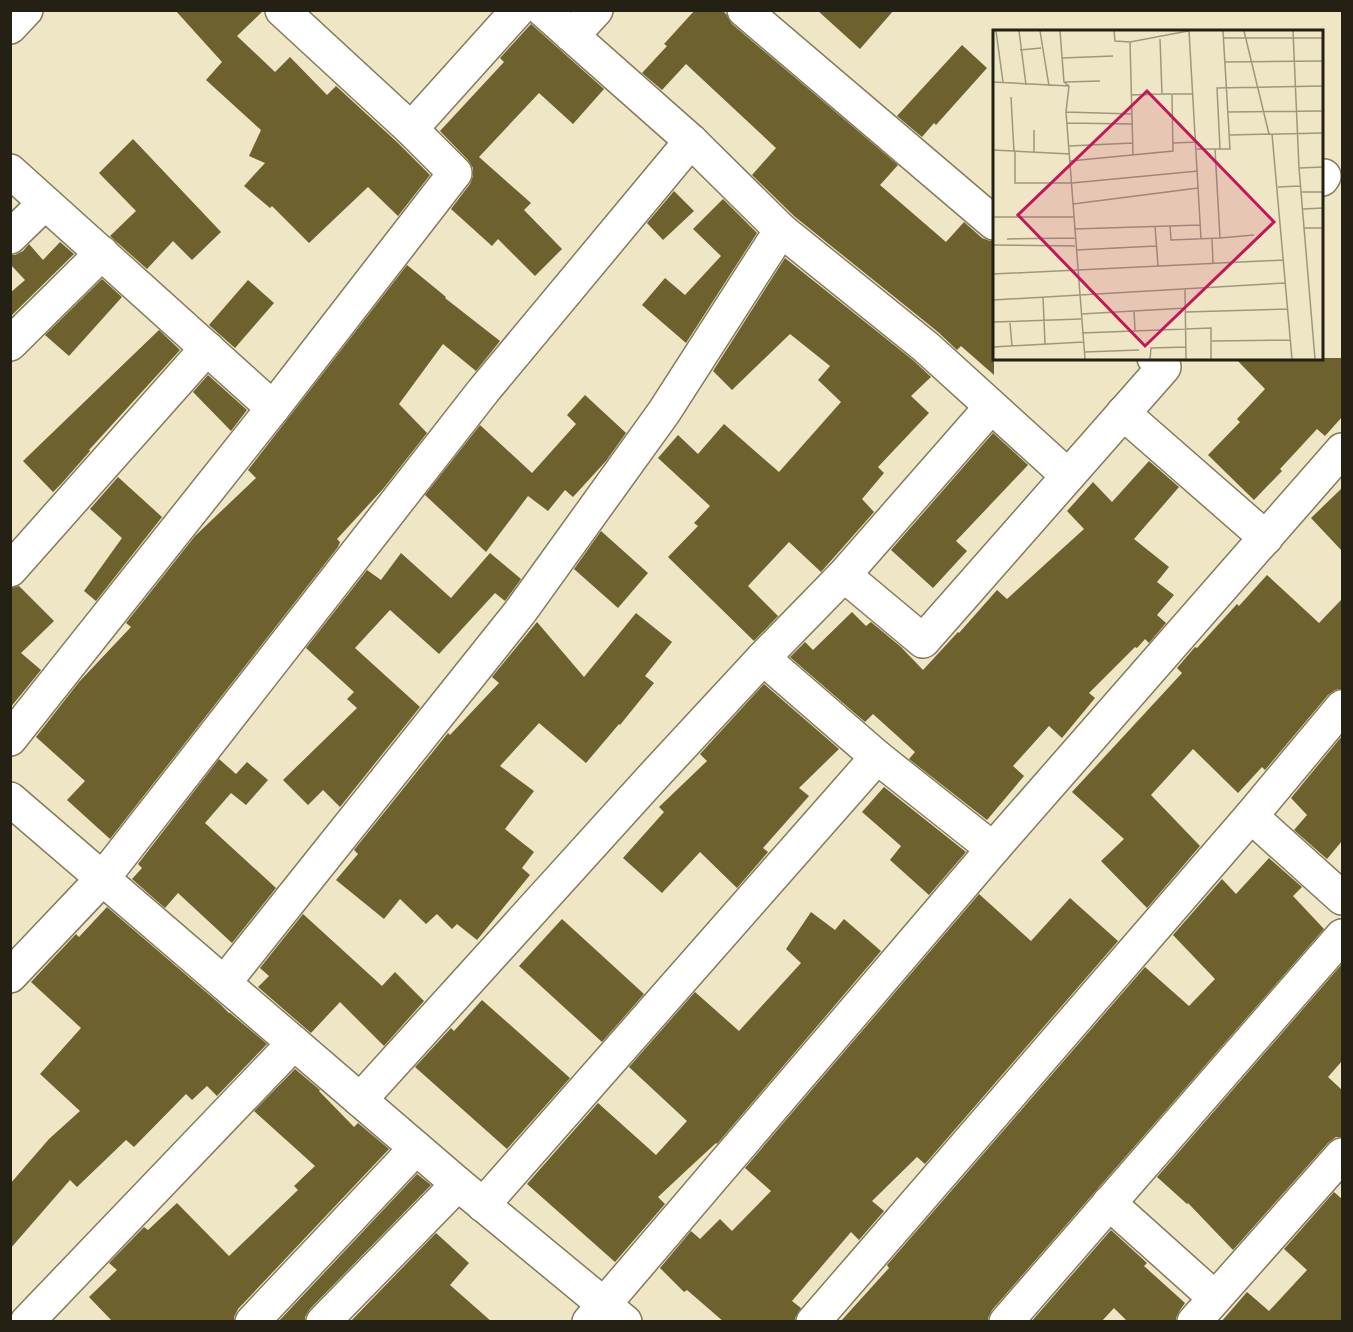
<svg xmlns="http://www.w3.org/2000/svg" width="1353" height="1332" font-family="Helvetica,sans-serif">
	<rect width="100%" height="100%" fill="#eee6c4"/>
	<g fill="#6d612e">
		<path d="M175,10H264L237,36L275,72L290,57L327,95L336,86L398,143L430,175L398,216L368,187L309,243L272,206L270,208L244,186L265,163L249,156L261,130L206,80L222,62Z"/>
		<path d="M695,10H722L726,14L732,24L898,165L880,185L946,242L964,222L982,238L990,241H994V375L961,346L957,350L938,332L794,216L752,175L776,148L686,64L662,90L642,73L667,46L664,44Z"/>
		<path d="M817,10H894L860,49Z"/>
		<path d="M531,24L604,89L573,124L539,93L479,157L531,203L524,210L562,249L535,276L498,239L492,246L451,209L470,184L473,176V168L468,160L440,131L504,62L500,58Z"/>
		<path d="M962,45L987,68L936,125L934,123L922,137L897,116Z"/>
		<path d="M133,139L221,232L192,260L173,241L147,269L110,236L136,211L99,173Z"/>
		<path d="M674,191L694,211L663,240L647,223Z"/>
		<path d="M723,199L757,233L686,343L642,305L665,278L685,295L721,256L693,229Z"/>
		<path d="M60,242L74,254L10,317V293L25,280L10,264V255H15L23,251L29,244L43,260Z"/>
		<path d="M785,258L914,361L931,377L911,396L929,413L878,467L884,473L862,499L874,512L821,572L789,542L748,586L778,616L754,641L668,557L698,526L694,523L710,506L658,458L678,435L698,454L724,424L779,472L841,402L818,380L830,366L790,334L732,390L713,371Z"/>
		<path d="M407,265L446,297L445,298L500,341L476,371L443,344L399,404L427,433L383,489L337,539L340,542L338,547L110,839L67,800L85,781L36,737L79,682L131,627L126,623L195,536L256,478L248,470Z"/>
		<path d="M102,279L122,297L69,356L45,335Z"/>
		<path d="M248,280L274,303L235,348L209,325Z"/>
		<path d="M159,330L180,350L89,450L90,451L62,483L53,492L23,461Z"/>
		<path d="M1235,358H1342V417L1325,436L1317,429L1280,469L1282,471L1254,500L1208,455L1240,422L1237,419L1265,389Z"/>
		<path d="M208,375L247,410L231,431L193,392Z"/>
		<path d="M585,395L626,433L606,461L573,497L565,490L548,511L528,496L486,552L425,495L480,425L532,473L576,424L567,415Z"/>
		<path d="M993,433L1028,465L956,541L967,551L933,588L891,550Z"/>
		<path d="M1149,461L1179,487L1134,539L1169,567L1157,582L1174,595L1157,615L1166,623L1149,643L1145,639L1137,648L1135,647L1089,693L1095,698L1062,738L1049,726L1013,766L1024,776L987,820L909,759L915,752L873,714L865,722L790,657L805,642L813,650L852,612L866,626L871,622L901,647L923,670L958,632L959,633L997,590L1007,599L1084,529L1067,511L1093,482L1112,502Z"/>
		<path d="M118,477L162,517L96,601L84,591L122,538L90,509Z"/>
		<path d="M1342,488V551L1311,518Z"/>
		<path d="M601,531L648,573L618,608L574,569Z"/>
		<path d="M401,553L451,598L490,553L521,579L505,601L495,593L439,654L390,610L355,648L420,707L340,807L323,790L308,805L283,780L357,708L347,699L354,692L306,648L367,570L381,580Z"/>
		<path d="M1267,575L1319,623L1342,599V689L1335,690L1328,695L1265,770L1262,767L1238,793L1193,749L1151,795L1200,846L1147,908L1101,861L1124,839L1072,792L1182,673L1177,668L1195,647L1197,648L1237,604L1239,606Z"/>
		<path d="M19,586L54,621L21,653L41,670L10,708V588Z"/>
		<path d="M636,613L672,642L645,676L654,683L620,725L619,724L586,763L539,723L500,766L534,791L505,829L534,852L522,868L530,875L477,940L457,924L452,929L437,914L426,924L400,899L384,919L336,880L358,854L354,850L448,733L450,735L499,683L492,677L537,622L584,677Z"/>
		<path d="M764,684L839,749L799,788L809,796L763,848L768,852L737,888L700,852L662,893L623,858L664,812L659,807L707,761L700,754Z"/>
		<path d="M1342,736V841L1327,859L1294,830L1307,815L1291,798Z"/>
		<path d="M219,759L236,774L247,762L268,780L246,805L231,793L205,823L276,888L232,943L178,893L165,908L132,879L142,868L138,864Z"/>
		<path d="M884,787L966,852L929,895L890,860L901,846L862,812Z"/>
		<path d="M1269,858L1302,887L1293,896L1324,929L992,1310L988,1318V1322H840L889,1268L887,1265L1145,967L1189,1006L1215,979L1173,935L1222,879L1236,894Z"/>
		<path d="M979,894L1031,941L1070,898L1118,941L925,1164L917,1157L872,1201L884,1211L859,1240L851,1232L792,1301L801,1308L795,1318V1322H724L687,1290L684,1292L660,1268L691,1231L700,1239L720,1219L732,1231L771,1191L745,1168Z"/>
		<path d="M107,907L220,1004L229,1013H230L267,1044L217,1096L207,1086L192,1100L186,1094L134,1147L126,1140L77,1187L70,1180L10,1249V1184L49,1139L80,1111L40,1074L81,1028L31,982L76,934L79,937Z"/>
		<path d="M811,912L835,930L844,919L881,951L717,1144L716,1143L690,1167L658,1197L665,1204L615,1262L527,1184L598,1103L656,1155L687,1121L629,1067L695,992L739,1031L801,963L786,949Z"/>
		<path d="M303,914L382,986L395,972L424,1001L384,1046L340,1002L311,1033L258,987L269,976L260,968Z"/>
		<path d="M562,919L644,994L602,1042L519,966Z"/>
		<path d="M1342,964V1061L1328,1077L1342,1090V1137H1336L1328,1143L1233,1250L1188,1203L1187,1204L1157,1177Z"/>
		<path d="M482,1000L570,1078L507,1149L415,1067L451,1028L454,1031Z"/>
		<path d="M295,1069L320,1090L319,1091L354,1127L358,1123L389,1149L238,1309L234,1317V1322H113L89,1297L117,1270L109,1263L144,1227L148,1230L177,1203L229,1256L298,1190L294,1186L315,1166L254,1111Z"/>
		<path d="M417,1174L431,1185L310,1309L305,1317V1322H278Z"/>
		<path d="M1334,1192L1342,1199V1322H1221L1247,1292L1269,1311L1307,1270L1284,1249Z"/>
		<path d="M1111,1230L1147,1263L1144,1266L1185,1303L1180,1310L1176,1318V1322H1128L1114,1308L1101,1322H1031Z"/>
		<path d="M436,1233L469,1263L450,1285L492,1322H350Z"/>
	</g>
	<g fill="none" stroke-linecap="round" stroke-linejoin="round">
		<g stroke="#827a5b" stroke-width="36">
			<g id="minor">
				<path d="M543,10L691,141L781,230L926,347L1068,476"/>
				<path d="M744,10L994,223"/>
				<path d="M10,27L26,10"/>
				<path d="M572,36L596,10"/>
				<path d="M411,129L518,10"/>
				<path d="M10,171L273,408"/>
				<path d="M1322,179L1324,176"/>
				<path d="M10,237L45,203"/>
				<path d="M10,344L102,253"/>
				<path d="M1123,413L1266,538"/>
				<path d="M10,570L207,348"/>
				<path d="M844,575L923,641L1164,367L1154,358"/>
				<path d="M763,658L877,757L993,849"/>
				<path d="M10,739L273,408L455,173L411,129L282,10"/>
				<path d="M1251,816L1342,898"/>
				<path d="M10,976L103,878L484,390L691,141"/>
				<path d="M224,983L520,612L664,412L781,230"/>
				<path d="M360,1100L650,780L763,658L844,575L991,407"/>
				<path d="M1109,1203L1215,1298"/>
				<path d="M483,1205L877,757"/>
				<path d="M27,1322L294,1043"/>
				<path d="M252,1322L416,1148"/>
				<path d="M323,1322L458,1184"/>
				<path d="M589,1322L993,849L1342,450"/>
				<path d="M813,1322L1251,816L1342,707"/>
				<path d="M1006,1322L1342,936"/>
				<path d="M1194,1322L1342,1155"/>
			</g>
		</g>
		<g stroke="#827a5b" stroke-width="36">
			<path id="major" d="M10,799L458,1184L625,1322"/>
		</g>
		<use href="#minor" stroke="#fff" stroke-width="33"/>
		<use href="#major" stroke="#fff" stroke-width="33"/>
	</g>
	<g transform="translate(993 30)">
		<rect width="330" height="330" fill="#eee6c4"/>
		<path fill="none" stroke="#9d977e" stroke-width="1.5" d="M3,1L10,52M26,1L33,55M47,1L56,56M67,1L71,52L76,56L73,82L92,329M121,1L122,11L137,12L195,1M196,1L208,209M251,1L276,104M300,1L306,138L322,329M231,8H330M167,9L169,64H200M137,12L140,125M27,20L48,18M69,28L120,26M232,32L330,31M0,52L76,56M72,52L107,51M138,65L169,64M18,67L21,122M73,82L139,84M235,82L330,81M74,93L139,94M279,104L299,329M236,105L330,103M180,113L204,112M76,116L140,113M204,119H237L230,1M227,119L224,58L330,56M0,120L77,124M22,122V153H79L205,141M41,123V100M77,131L180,121L179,65M306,138L330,137M285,157L307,156M308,162H330M80,174L205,158M310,179L330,178M0,187H81M162,196L165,236M177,196L178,210L227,208L222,119M311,198H330M81,199L207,195M219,208L220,234M227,208L261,205M14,209L82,208M0,215L82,216M83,220L163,216M0,244L290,230M192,258L193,329M50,267L52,314M0,270L292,253M141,281L142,300M193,282L294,279M88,284L193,278M0,292L88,289M17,293L19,316M89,303L218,298V329M219,311L297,310M0,317L90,312M91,322L146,320M157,329L158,318L193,317"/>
		<path fill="#c2185b" fill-opacity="0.15" stroke="#c2185b" stroke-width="3" d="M154,61L281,192L152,316L25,185Z"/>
		<rect width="330" height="330" fill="none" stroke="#242114" stroke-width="3"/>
	</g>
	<rect width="1353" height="1332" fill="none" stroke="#242114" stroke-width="24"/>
</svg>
